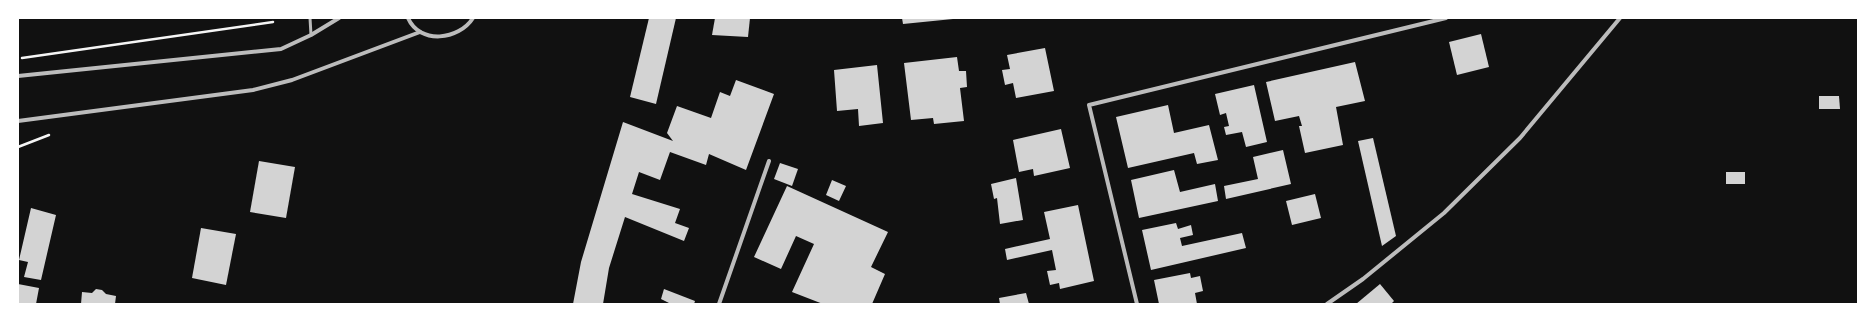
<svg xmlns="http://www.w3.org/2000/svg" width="1876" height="322" font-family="'PT Serif',serif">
	<rect width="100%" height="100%" fill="#111"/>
	<g fill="#d3d3d3">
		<path d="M649,18H676L656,104L630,97Z"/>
		<path d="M715,18H750L748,37L712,35Z"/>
		<path d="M902,18H953V19L903,24Z"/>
		<path d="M1481,34L1489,67L1457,75L1449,42Z"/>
		<path d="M1045,48L1054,91L1016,98L1013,83L1005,85L1002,70L1010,69L1007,55Z"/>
		<path d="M957,57L959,71H966L967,87L960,88L964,121L934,124L933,118L911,120L904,63Z"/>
		<path d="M1355,62L1365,101L1336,107L1343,145L1305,153L1299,126H1302L1299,116L1275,121L1266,82Z"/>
		<path d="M877,65L883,123L859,126L858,109L837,111L834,70Z"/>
		<path d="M736,80L774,94L746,170L709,154L706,165L670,152L660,180L639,172L632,194L680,209L675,223L689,228L684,241L625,217L609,268L603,304H573L581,262L623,122L673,141L667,133L677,106L711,118L720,92L730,96Z"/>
		<path d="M1254,85L1267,142L1246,147L1242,132L1226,135L1224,127L1229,126L1226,113L1220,115L1215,94Z"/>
		<path d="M1819,96H1839L1840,109H1819Z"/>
		<path d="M1168,105L1174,133L1209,125L1218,160L1197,164L1194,153L1128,168L1116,117Z"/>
		<path d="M1061,129L1070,168L1034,176L1033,169L1019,172L1013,140Z"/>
		<path d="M1373,138L1396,236L1382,246L1358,141Z"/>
		<path d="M1283,150L1291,184L1226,199L1224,186L1258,179L1253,157Z"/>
		<path d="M259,161L295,167L286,218L250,212Z"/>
		<path d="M780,163L798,169L792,186L774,179Z"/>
		<path d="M1174,170L1180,192L1215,184L1218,201L1139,218L1131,180Z"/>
		<rect x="1726" y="172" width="19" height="12"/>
		<path d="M1016,178L1023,220L1000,224L997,198L994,199L991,184Z"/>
		<path d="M832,180L846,186L839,201L826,195Z"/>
		<path d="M787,186L888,232L871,267L885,274L872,304H823L792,292L814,244L796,236L781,269L754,257Z"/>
		<path d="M1315,194L1321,218L1292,225L1286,201Z"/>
		<path d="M1078,205L1094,281L1060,289L1059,283L1050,285L1047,271L1056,270L1052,250L1007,260L1005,249L1050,239L1044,212Z"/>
		<path d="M31,208L56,215L41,280L24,277L28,262L19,260Z"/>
		<path d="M1176,223L1178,229L1191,225L1193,235L1180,238L1182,246L1242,233L1246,248L1151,270L1142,230Z"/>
		<path d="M201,228L236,234L226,285L192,278Z"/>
		<path d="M1190,273L1191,278L1200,276L1203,291L1195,293L1197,304H1159L1154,280Z"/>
		<path d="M18,284L39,288L36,304H18Z"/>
		<path d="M1380,284L1394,301L1391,304H1356Z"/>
		<path d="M96,289L102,290L106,294L116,296L115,304H81L82,292L92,293Z"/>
		<path d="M664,289L695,301L694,304H671L661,299Z"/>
		<path d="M1026,293L1029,304H1000L999,298Z"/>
	</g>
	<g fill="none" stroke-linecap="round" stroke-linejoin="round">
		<g stroke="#f5f5f5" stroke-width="2.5">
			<path d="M22,58L273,22"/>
			<path d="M18,147L49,135"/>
		</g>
		<path stroke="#bcbcbc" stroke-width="3" d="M310,18L311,35"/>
		<g stroke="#bcbcbc" stroke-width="4">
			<path d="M408,18C420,45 459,40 473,18"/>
			<path d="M18,76L281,49L311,35L339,18"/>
			<path d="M18,121L253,90L292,80L420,32"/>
			<path d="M719,304L769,161"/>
			<path d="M1137,304L1089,105L1446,18"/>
			<path d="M1327,304L1363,279L1444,213L1520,138L1620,18"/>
		</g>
	</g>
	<rect width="1876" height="322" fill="none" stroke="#ffffff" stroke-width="38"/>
</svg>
